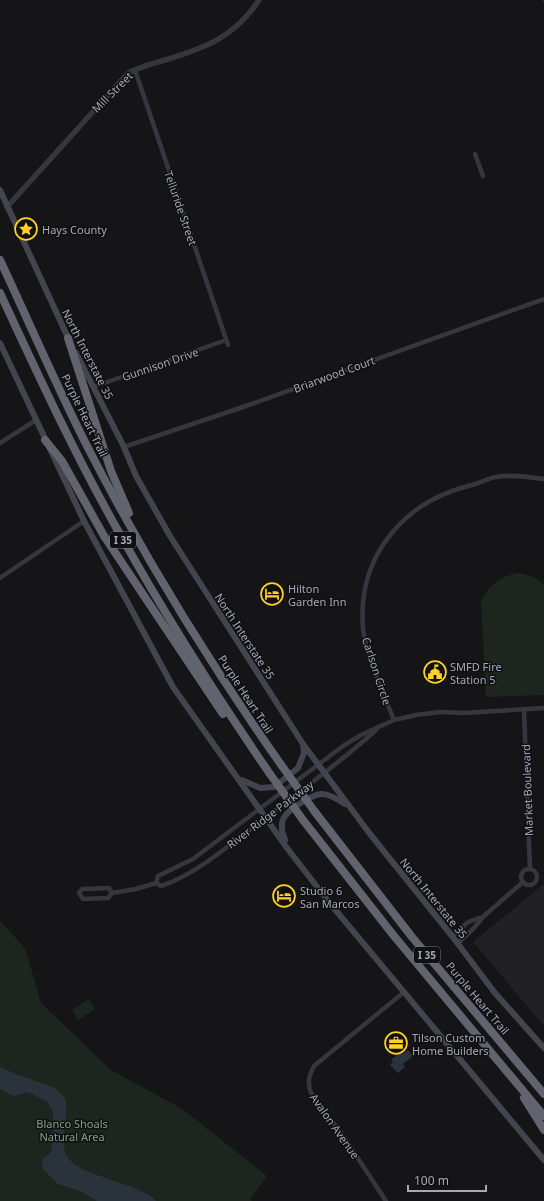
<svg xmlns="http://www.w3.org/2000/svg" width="544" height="1201" font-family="'Noto Sans',sans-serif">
	<rect width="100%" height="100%" fill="#151517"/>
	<path fill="#212124" d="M544,884V1026L473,942Z"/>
	<g fill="#1c261f">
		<path d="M517,573C527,574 537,577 544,585V695L486,697L481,601C489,585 500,577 517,573Z"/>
		<path d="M0,921L25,948L41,1003L111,1070L184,1110L267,1176L250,1199L252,1201H0Z"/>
		<path d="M89,999L95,1009L78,1020L72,1010Z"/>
	</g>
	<g fill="#2a323c">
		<path d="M406,1051H409L413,1056L403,1064L405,1067L398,1073L390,1065L393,1062L391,1060L401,1052L403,1054Z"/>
		<path d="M0,1067L16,1074L55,1088L66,1099C68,1116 61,1136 65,1152C72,1177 139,1181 156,1201H97L83,1192L58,1184L43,1169L42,1160L51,1152L53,1133V1112L47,1101L27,1092L15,1096L11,1095L0,1089Z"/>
	</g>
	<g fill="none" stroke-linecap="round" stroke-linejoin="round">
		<g stroke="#36363d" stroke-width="4.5">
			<path d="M135,70L228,345"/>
			<path d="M475,154L483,176"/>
			<path d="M93,387L226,340"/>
			<path d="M0,443L36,420"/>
			<path d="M124,447L243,407L544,299"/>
			<path d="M0,578L84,521"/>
			<path d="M524,710L530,869"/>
			<path d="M394,720C383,693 366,656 363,628C357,556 404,501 472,485C480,483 488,478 496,477C511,474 529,477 544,479"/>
			<circle cx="529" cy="877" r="8"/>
			<path d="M156,883L158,876L193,859L343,746L361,735L394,720L416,715L440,712L464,713L544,708"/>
			<path d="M156,883L161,886C199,873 231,843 263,820C301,790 340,763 376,730"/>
			<path d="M112,893L109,888L82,889L79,893L83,899L108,898L112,893L136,889L156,883"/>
			<path d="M452,936L468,922L482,917"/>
			<path d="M458,943L473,929L484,916L523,882"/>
			<path d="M386,1201L344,1137L311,1093C307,1082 309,1076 314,1066L404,992"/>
		</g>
		<path stroke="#36363d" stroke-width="5.5" d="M7,207L127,74C139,67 152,64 165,60C205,48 235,37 259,0"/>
		<g stroke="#43444d" stroke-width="6">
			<path d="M0,190L70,342"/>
			<path d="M0,343L84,521L173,687L287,848L328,901L544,1160"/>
			<path d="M76,353L124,447L136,476L170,536L303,744L370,834L452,936L495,993L544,1048"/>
			<path d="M242,780L260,788L274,787L298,768L304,753L303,744"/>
			<path d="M285,840C282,833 280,823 285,816C291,808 313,794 322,794C330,794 339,800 345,804"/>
		</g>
		<g stroke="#61636e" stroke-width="8">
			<path d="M0,260C29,322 56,385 87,446C144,557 210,664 282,766"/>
			<path d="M0,293C38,375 76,457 121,536C167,618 217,697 270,774"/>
			<path d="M68,338L111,471L129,513"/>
			<path d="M45,440L62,461L104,536L223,714"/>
			<path d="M315,812L412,937L544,1094"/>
			<path d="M303,820L394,936L544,1116"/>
			<path d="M524,1098L544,1130"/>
		</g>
		<path stroke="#484952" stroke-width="1.5" stroke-dasharray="5 4" stroke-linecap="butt" d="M544,0V1"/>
		<g stroke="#61636e" stroke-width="8">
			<path d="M282,766L315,812"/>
			<path d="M270,774L303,820"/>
		</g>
	</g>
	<defs>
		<g id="sight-ring" transform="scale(1.15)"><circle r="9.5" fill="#101012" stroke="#ffd025" stroke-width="1.5"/><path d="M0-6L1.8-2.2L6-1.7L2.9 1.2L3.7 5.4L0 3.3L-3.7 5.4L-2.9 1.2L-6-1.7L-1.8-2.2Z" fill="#ffd025"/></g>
		<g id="hotel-ring" transform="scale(1.15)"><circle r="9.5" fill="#101012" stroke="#ffd025" stroke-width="1.5"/><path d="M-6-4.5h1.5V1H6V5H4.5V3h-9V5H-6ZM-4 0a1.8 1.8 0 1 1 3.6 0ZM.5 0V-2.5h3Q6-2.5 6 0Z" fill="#ffd025"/></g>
		<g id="civic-ring" transform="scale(1.15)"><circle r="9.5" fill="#101012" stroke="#ffd025" stroke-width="1.5"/><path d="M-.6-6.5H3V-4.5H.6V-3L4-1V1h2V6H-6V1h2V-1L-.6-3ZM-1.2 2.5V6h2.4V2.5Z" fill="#ffd025"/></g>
		<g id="office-ring" transform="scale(1.15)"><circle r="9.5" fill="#101012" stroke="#ffd025" stroke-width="1.5"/><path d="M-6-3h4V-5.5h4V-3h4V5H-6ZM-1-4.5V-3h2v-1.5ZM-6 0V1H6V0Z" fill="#ffd025"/></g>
	</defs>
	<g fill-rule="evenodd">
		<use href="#sight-ring" x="26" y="229"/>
		<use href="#hotel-ring" x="272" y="594"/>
		<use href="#civic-ring" x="435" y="672"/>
		<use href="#hotel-ring" x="284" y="896"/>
		<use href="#office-ring" x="396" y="1043"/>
	</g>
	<g text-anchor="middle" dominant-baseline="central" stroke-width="3" stroke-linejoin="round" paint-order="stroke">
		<g fill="#101012" stroke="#787b87" stroke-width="1">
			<rect x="110" y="532" width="26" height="16" rx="3"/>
			<rect x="414" y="947" width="26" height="16" rx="3"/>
		</g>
		<g font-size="10" font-weight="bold" fill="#a5a9b9">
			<text x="123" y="540">I 35</text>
			<text x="427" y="955">I 35</text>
		</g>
		<g font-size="11" fill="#a5a9b9" stroke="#101012">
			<text transform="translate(112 92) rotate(-45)">Mill Street</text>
			<text transform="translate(181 208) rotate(71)">Telluride Street</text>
			<text transform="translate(88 354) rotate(63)">North Interstate 35</text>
			<text transform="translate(160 364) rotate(-19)">Gunnison Drive</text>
			<text transform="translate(334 374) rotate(-20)">Briarwood Court</text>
			<text transform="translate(85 415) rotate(64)">Purple Heart Trail</text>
			<text transform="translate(245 636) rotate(57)">North Interstate 35</text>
			<text transform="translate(377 671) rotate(72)">Carlson Circle</text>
			<text transform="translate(246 694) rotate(57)">Purple Heart Trail</text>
			<text transform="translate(527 790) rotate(-92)">Market Boulevard</text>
			<text transform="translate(270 814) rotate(-37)">River Ridge Parkway</text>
			<text transform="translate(434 898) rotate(51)">North Interstate 35</text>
			<text transform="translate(478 998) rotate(50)">Purple Heart Trail</text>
			<text transform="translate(335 1126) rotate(55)">Avalon Avenue</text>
		</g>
		<g font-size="11" fill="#a5a9b9" stroke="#101012" text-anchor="start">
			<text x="42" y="229">Hays County</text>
			<text x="288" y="588">Hilton<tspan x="288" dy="13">Garden Inn</tspan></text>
			<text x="450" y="666">SMFD Fire<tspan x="450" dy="13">Station 5</tspan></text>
			<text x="300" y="890">Studio 6<tspan x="300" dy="13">San Marcos</tspan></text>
			<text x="412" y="1037">Tilson Custom<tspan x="412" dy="13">Home Builders</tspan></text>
		</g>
		<g font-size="11" fill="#7aa682" stroke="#101012">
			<text x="72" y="1123">Blanco Shoals<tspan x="72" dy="13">Natural Area</tspan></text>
		</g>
	</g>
	<path d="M408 1185v6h78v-6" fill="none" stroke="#a5a9b9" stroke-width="2"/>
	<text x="414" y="1185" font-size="12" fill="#a5a9b9" stroke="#101012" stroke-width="3" paint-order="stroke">100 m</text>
</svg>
